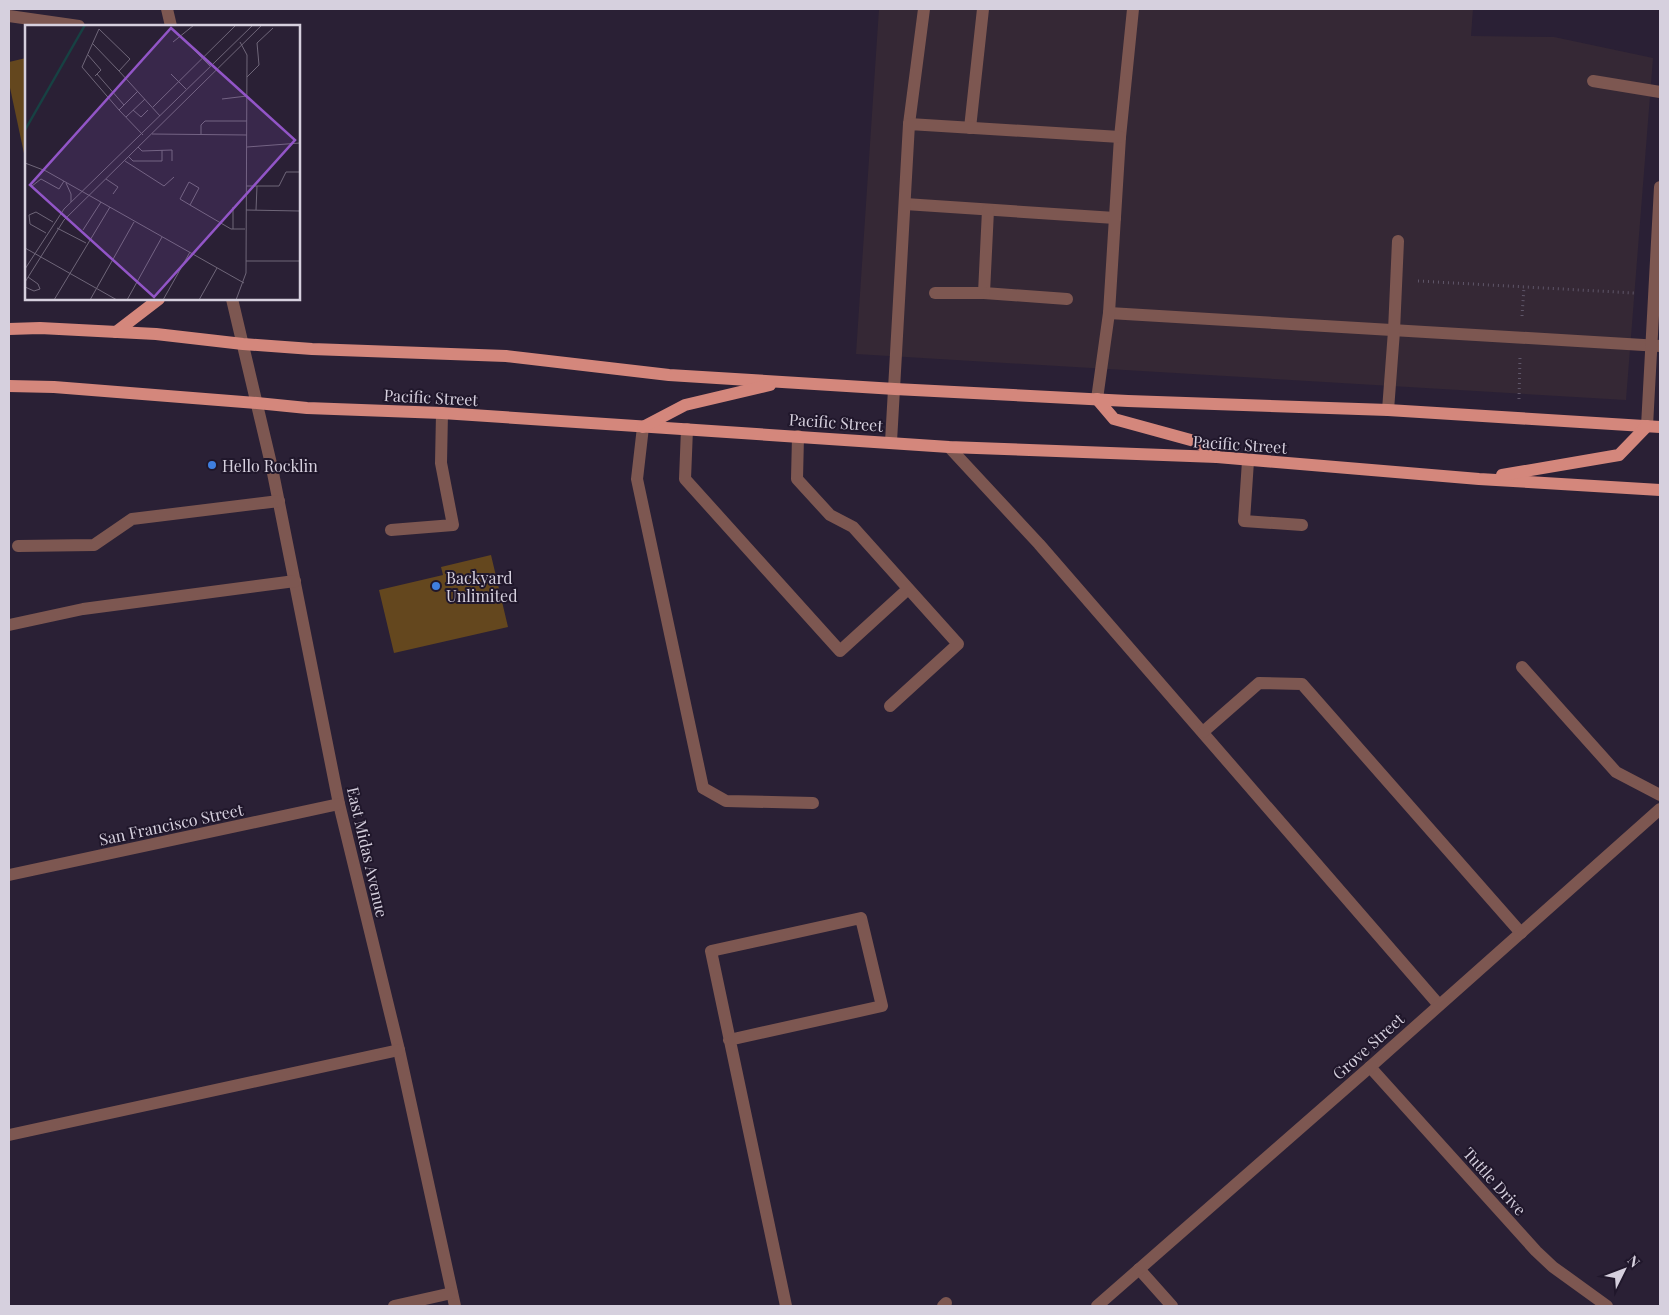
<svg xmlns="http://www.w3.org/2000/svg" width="1669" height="1315" font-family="'Playfair Display',serif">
	<rect width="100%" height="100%" fill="#2a2035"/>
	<path fill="#352835" d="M879,9H1473L1471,36L1554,37L1653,58L1626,400L856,354Z"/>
	<g fill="#64471e">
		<path d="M26,58V158H25L9,83V62Z"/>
		<path d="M491,555L508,627L394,653L379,590L443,575L441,567Z"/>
	</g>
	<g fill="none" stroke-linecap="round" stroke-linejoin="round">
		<g stroke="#5f5669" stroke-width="3" stroke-dasharray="1 4" stroke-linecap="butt">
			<path d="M1418,281L1634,293"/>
			<path d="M1522,316L1524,287"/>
			<path d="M1519,399L1520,357"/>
		</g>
		<g stroke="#7d5751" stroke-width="12">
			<path d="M167,9L171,26"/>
			<path d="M9,16L79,26"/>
			<path d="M1593,81L1660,92"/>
			<path d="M909,124L924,9"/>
			<path d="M970,128L983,9"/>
			<path d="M905,204L1115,218"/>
			<path d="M988,210L984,293L1067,299"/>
			<path d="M935,293H984"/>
			<path d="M232,299L272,468L339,804L399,1050L455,1306"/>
			<path d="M1109,313L1660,346"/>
			<path d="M1097,399L1109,313L1120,137L1133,9"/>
			<path d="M1388,410L1394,331L1398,241"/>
			<path d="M1647,426L1660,187"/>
			<path d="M643,427L637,479L703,788L726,801L813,803"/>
			<path d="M687,429L685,479L840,651L908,589"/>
			<path d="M798,436L797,479L830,515L853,527L958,644L890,706"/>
			<path d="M891,442L909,124L1120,137"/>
			<path d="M949,447L1039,544L1439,1005"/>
			<path d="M1248,461L1244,521L1302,525"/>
			<path d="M391,530L453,525L441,463L442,413"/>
			<path d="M18,546L94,545L132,519L279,501"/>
			<path d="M9,625L83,609L295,581"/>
			<path d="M1522,667L1616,772L1660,795"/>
			<path d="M1203,732L1259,683L1302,684L1521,933"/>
			<path d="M9,875L339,804"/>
			<path d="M729,1040L882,1006L861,918L711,951L786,1306"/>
			<path d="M1370,1067L1536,1251L1553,1267L1607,1306"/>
			<path d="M9,1135L399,1050"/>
			<path d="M1139,1269L1172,1306"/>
			<path d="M394,1306L452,1293"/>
			<path d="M943,1306L946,1303"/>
			<path d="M1097,1306L1370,1067L1660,809"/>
		</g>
		<g stroke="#d4877c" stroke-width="12">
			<path d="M9,329L40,328L156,334L243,344L312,349L506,356L669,375L895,389L1128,401L1388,410L1660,427"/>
			<path d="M116,332L159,299"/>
			<path d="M9,386L54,387L257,403L307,408L442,413L949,447L1217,457L1479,479L1660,490"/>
			<path d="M1097,399L1114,419L1198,442L1217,457"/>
			<path d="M643,427L685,405L770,385"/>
			<path d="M1502,475L1619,455L1647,426"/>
		</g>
	</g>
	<g fill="#3f7fe0" stroke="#20172b" stroke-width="2">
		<circle cx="212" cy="465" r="5"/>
		<circle cx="436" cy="586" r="5"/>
	</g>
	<g text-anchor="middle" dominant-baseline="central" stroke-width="4" stroke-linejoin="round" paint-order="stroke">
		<g font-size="16" fill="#d6d0de" stroke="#20172b">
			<text transform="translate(431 397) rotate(3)">Pacific Street</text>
			<text transform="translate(836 422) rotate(4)">Pacific Street</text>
			<text transform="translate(1240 444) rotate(4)">Pacific Street</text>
			<text transform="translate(171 824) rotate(-12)">San Francisco Street</text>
			<text transform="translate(368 852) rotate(77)">East Midas Avenue</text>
			<text transform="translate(1368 1046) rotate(-42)">Grove Street</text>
			<text transform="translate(1495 1181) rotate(48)">Tuttle Drive</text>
		</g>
		<g font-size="16" fill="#d6d0de" stroke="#20172b" text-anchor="start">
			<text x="222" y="465">Hello Rocklin</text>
			<text x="446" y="577">Backyard<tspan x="446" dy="18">Unlimited</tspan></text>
		</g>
	</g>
	<g transform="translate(25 25)">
		<rect width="275" height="275" fill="#2a2035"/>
		<path fill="none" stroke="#174143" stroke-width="2.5" d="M0,105L60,0"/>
		<path fill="none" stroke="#6f6679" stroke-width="1" d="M155,11L185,41M148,17L169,0M68,19L94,46L105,34L74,4L57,42L94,85M63,30L76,45L70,51M94,46L135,91M72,49L99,80M146,49L161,64M222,52L234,40L232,18L248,3M113,66L94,85L118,110M197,74L222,71M128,82L211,0M108,85L116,92L123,85M101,92L120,74M127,109L222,110M176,109V100L180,96H222M113,122L117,126L147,125V136M222,122L275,118M104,132L108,136H137V125M100,136L139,161L149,152M0,138L21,146L219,258M81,154L93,162L88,169M41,158L46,169V177M7,161L16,154L34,164L39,156M221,161H254L261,147H275M165,180L174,163L164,157L155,174L165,180L206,204H220M221,185L275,186M231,185L232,161M32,203L61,218M208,204V182M58,205L76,177M21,208L5,199L4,190L11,187L28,197M0,223L92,275M221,236H275M0,244L39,184L228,0M0,257L39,195L237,0M0,262L9,266L15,264L13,259L3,252M29,275L85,182M65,275L109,197M102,275L137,212M138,275L165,227M174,275L192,243M211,275L221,248L222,30L215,17"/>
		<path fill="#9255c7" fill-opacity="0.15" stroke="#9255c7" stroke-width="2.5" d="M146,3L270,115L129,272L5,160Z"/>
		<rect width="275" height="275" fill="none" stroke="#d6d0de" stroke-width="2.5"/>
	</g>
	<rect width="1669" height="1315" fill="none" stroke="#d6d0de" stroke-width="20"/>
	<g transform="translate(1624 1270) rotate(48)" stroke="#20172b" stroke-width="4" paint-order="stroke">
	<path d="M0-4L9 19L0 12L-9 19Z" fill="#d6d0de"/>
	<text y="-8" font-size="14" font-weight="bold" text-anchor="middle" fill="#d6d0de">N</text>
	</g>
</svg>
